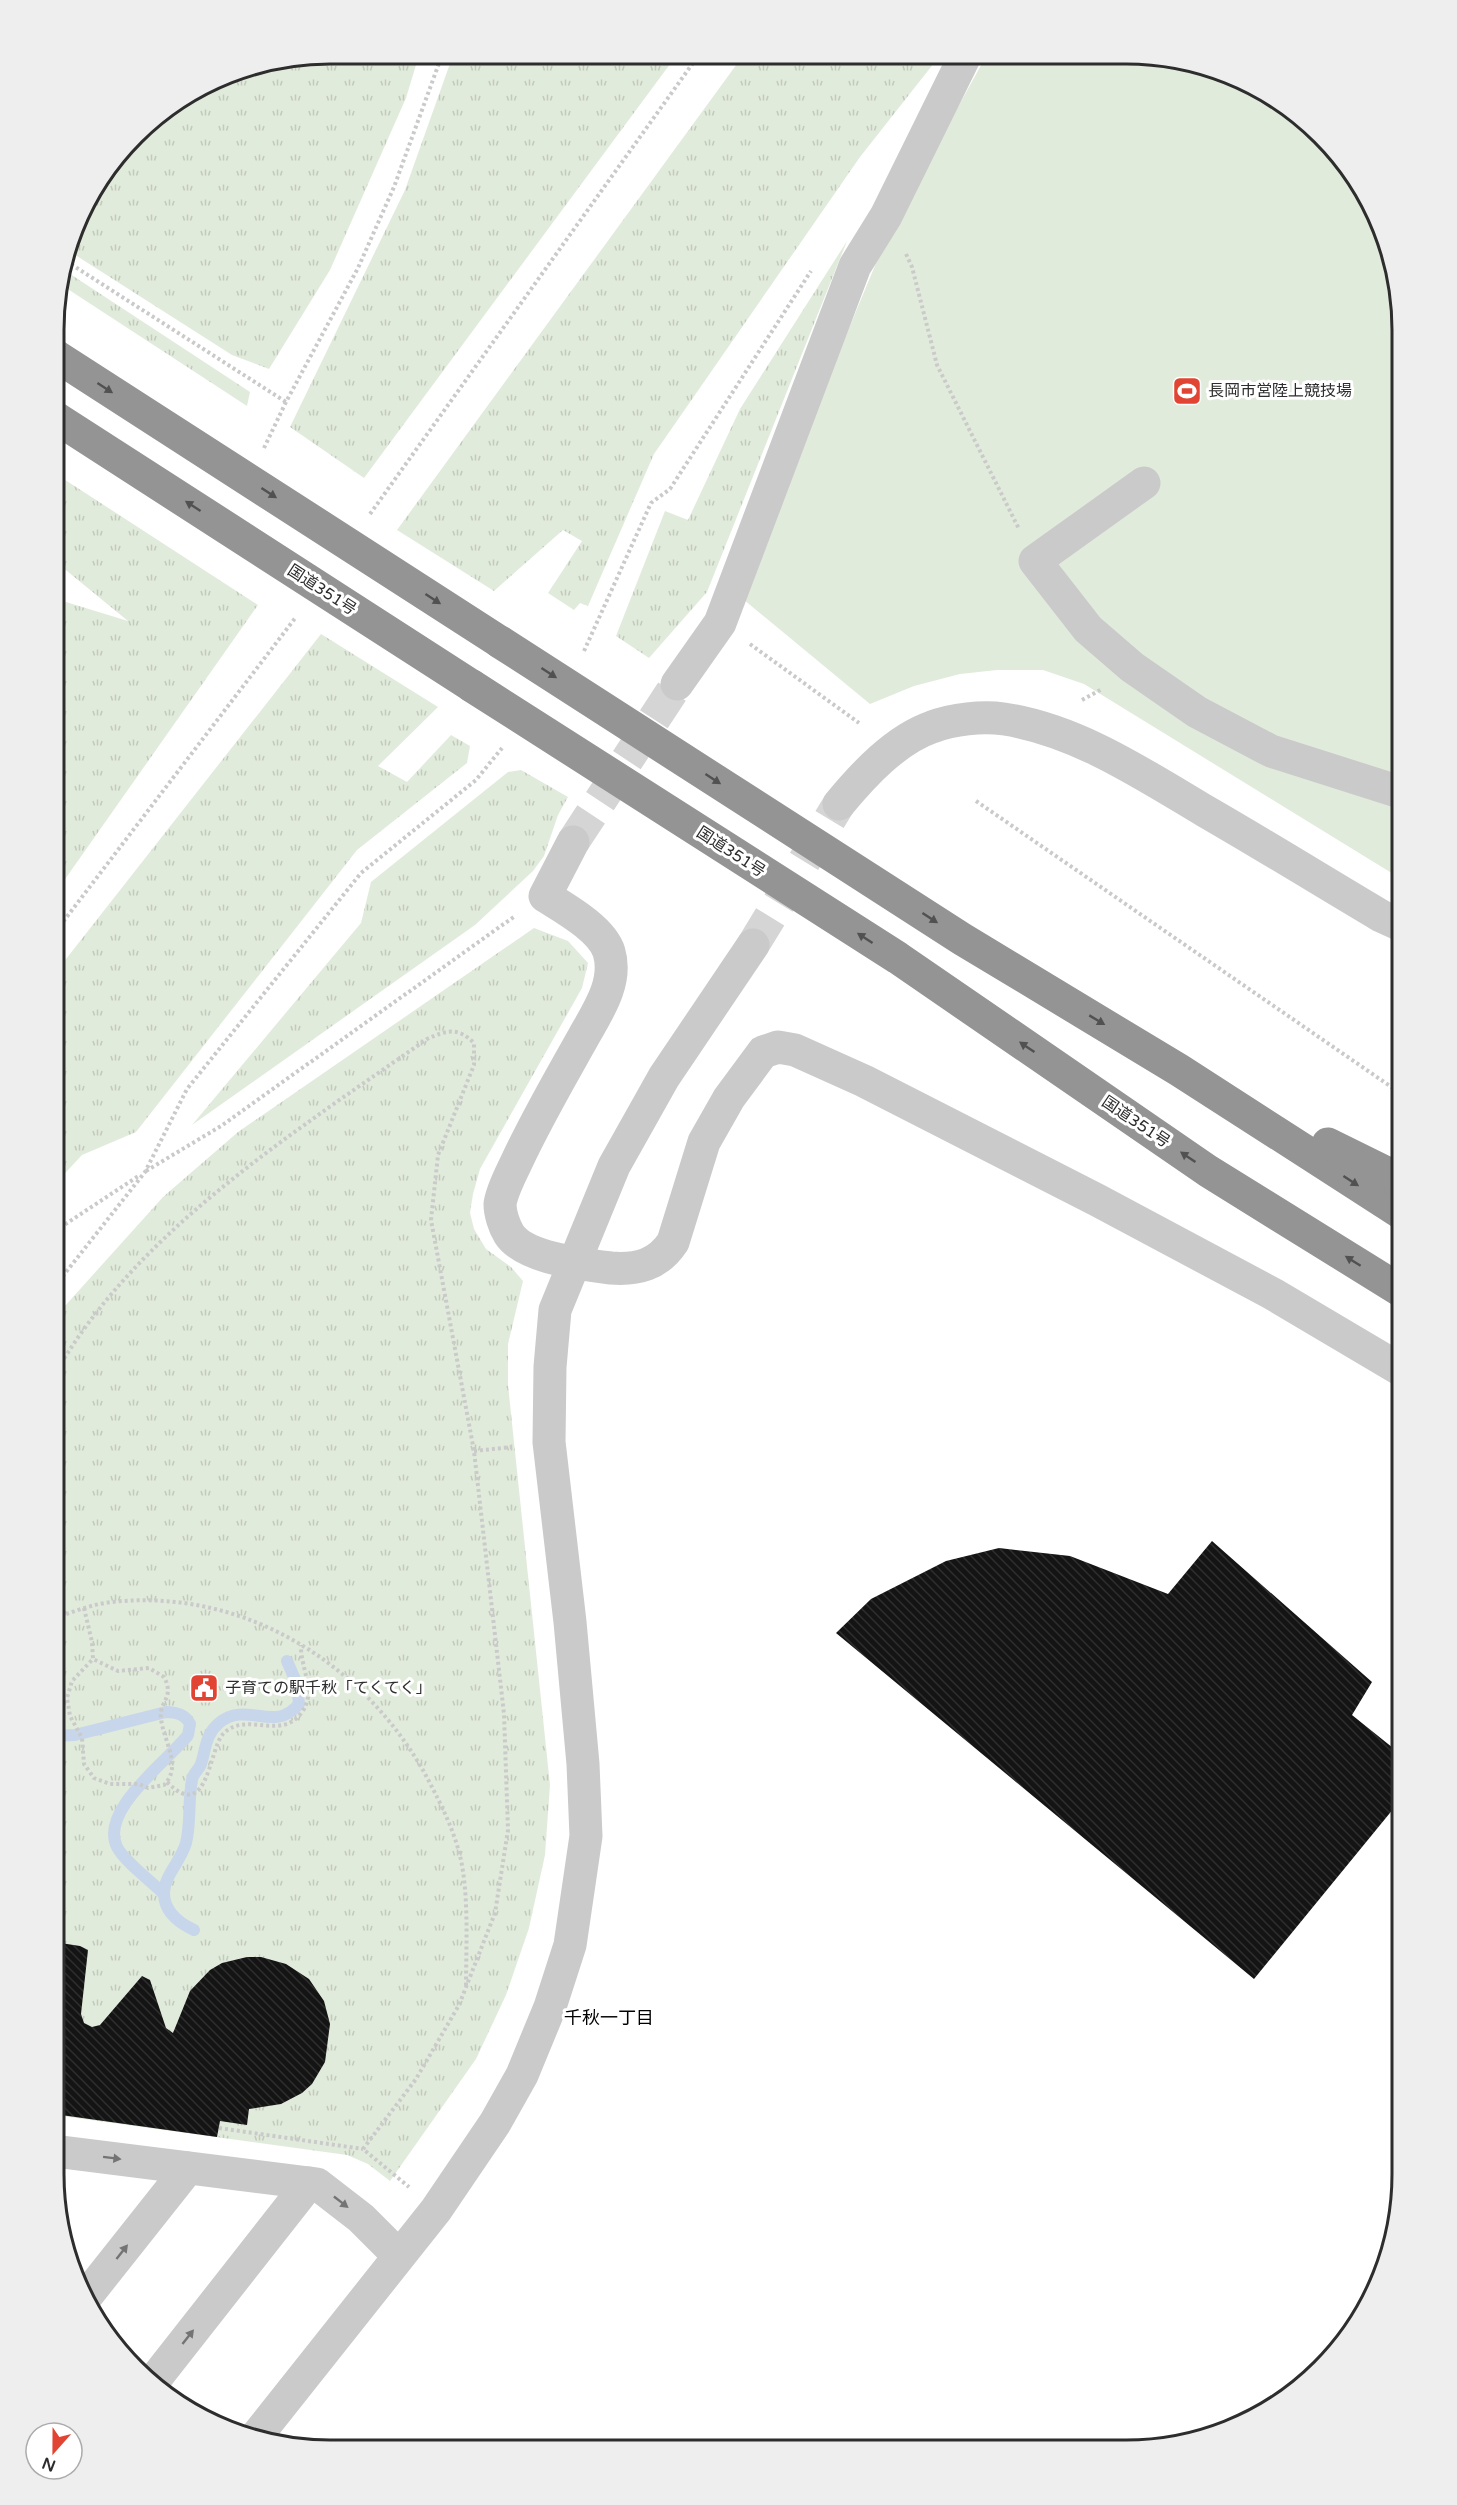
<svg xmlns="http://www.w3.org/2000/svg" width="1457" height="2505" font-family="'Varela Round','Noto Sans JP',sans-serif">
	<defs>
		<pattern id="grass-tufts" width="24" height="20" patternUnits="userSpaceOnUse" patternTransform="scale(1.5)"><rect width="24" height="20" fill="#e1ebdb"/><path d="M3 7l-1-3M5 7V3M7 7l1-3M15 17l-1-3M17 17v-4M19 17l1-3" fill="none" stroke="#c1cabc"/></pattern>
		<pattern id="building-back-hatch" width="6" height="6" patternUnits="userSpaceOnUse" patternTransform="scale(1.5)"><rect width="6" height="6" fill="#141414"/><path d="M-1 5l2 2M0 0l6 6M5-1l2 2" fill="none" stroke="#2e2e2e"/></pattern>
	</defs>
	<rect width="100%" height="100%" fill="#fff"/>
	<g fill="url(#grass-tufts)">
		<path d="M330,54L419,55L406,98L330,270L269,369L232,355L69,251L83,208L148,123L225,75Z"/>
		<path d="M453,55L676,56L364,478L290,427L405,190Z"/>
		<path d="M742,57L938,58L860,157L654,454L588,606L580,603L574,610L548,593L582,541L563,530L494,591L397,530Z"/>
		<path d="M847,241L707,592L649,658L616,636L665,511L688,520L740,409Z"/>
		<path d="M64,270L250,392L247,406L60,284Z"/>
		<path d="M56,474L258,605L56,892V599L128,621L56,562Z"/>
		<path d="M321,634L438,707L378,766L407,782L451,735L470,746L467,763L357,850L136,1132L82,1155L55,1184V973Z"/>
		<path d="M521,770L568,797L558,815L544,856L533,871L475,925L192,1125L361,923L371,882L508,772Z"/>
		<path d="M534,928L568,941L588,963L582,988L480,1169L473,1194L470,1213L474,1229L486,1249L511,1267L523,1281L508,1344V1385L550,1785L545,1855L529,1928L506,1995L476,2059L390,2181L368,2164L347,2155L54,2115L55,1317L163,1197L238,1132Z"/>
	</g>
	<path fill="#e1ebdb" d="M985,58L1180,59L1249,82L1309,122L1356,176L1388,241L1403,330V880L1084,684L1043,670H997L960,674L914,686L870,704L738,595L889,232Z"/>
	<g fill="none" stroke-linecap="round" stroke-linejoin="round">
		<g stroke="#c7d6ea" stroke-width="12">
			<path d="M55,1736L75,1735L166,1712C176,1712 185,1714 190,1724L188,1735C168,1761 99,1810 117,1847C124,1861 152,1882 163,1893"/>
			<path d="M194,1930C179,1923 164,1912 164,1893C164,1876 181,1861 186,1843C191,1823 188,1800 192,1780C193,1773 199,1770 201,1764C206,1749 205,1735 219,1723C247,1700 274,1734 299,1704L297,1684L287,1661"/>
		</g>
	</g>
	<g fill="url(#building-back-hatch)">
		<path d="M1212,1541L1372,1682L1352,1715L1403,1756V1797L1254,1979L836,1633L871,1599L946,1561L999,1548L1070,1556L1168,1594Z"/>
		<path d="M54,1942L80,1946L88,1950L81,2014L84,2023L92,2027L100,2025L142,1976L150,1980L166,2028L173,2033L190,1991L210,1970L222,1963L247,1957H261L286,1964L309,1979L324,2001L330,2024L325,2062L312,2084L302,2093L281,2104L249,2109L247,2125L220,2121L217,2137L54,2114Z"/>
	</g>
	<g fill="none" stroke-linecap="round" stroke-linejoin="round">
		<g stroke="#d5d5d5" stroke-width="33" stroke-dasharray="33 16" stroke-linecap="butt">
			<path d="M573,842L677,684"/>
			<path d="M753,945L839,804"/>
		</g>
		<g stroke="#cacaca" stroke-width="4" stroke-dasharray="3 3" stroke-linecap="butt">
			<path d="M906,254L912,267L937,365L1019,529"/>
			<path d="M66,261L286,402"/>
			<path d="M264,448L286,402L358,268L394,187L442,55"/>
			<path d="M370,514L698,56"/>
			<path d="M750,644L859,723"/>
			<path d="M584,651L651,503L670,489L811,271"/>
			<path d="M1082,700L1102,689"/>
			<path d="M976,801L1403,1095"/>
			<path d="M56,931L296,617"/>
			<path d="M146,1171L221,1126L515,916"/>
			<path d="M55,1231L140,1175"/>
			<path d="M55,1286L145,1172L187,1089L361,873L476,780L502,748"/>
			<path d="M55,1374C137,1230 295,1132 427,1039C447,1030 458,1027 474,1043V1065L438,1155L431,1220L474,1451L504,1714L508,1830L495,1913L459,2005L416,2079L363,2149L409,2187"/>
			<path d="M474,1451L512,1447"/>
			<path d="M84,1608L92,1642L93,1659L72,1681L67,1698L70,1716L82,1738L84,1764L94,1778L110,1784H139L148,1788L164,1785C183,1766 163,1741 161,1718C159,1701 175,1698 164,1677L149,1668L118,1671L93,1659"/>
			<path d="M55,1618C73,1612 92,1604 112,1602C242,1588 361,1661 424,1772C439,1800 454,1829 461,1860C469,1899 466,1948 466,1987"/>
			<path d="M167,1782C208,1824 209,1749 223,1734C246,1710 281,1742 302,1712C317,1692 300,1667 301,1645"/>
			<path d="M219,2128L363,2149"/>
		</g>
		<g stroke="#cacaca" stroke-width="33">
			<path d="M1144,483L1035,561L1088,629L1132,667L1197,712L1271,751L1403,793"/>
			<path d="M677,684L720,623L855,266L886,216L964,58"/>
			<path d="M839,804C863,775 895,740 932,727C953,719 982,716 1004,719C1077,730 1143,774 1205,811C1264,845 1322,881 1381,916L1403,926"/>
			<path d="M573,842L545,896C564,908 602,929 609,952C618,982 598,1011 584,1036C561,1077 537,1118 517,1161C511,1174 502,1190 500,1204C500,1213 504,1226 509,1234C524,1258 585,1265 611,1268C637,1270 658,1265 673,1242L704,1142L729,1098L763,1052L778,1047L795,1050L864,1081L1097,1200L1273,1294L1403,1371"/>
			<path d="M54,2151L317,2184L361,2218L398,2255"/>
			<path d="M85,2298L188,2168"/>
			<path d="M152,2383L309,2183"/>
			<path d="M255,2438L436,2210L495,2123L522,2075L550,2007L570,1945L586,1836L583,1764L570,1622L549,1442L550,1367L555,1310L614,1166L664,1077L753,945"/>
		</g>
		<g stroke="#949494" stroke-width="33">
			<path d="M500,642L962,939L1179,1070L1403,1214"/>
			<path d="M472,686L898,958L1208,1171L1403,1292"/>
			<path d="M1328,1144L1403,1181"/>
		</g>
		<g stroke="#949494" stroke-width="33">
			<path d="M56,356L500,642"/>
			<path d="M56,418L472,686"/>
		</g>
	</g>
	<defs><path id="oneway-solid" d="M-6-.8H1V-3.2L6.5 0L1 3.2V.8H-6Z" transform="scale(1.5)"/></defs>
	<g fill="#515151">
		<use href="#oneway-solid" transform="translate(105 388) rotate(33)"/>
		<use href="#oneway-solid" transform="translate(269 493) rotate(33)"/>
		<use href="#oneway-solid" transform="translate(193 506) rotate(-147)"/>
		<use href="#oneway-solid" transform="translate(433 599) rotate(33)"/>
		<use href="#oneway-solid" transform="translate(549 673) rotate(33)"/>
		<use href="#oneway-solid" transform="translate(713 779) rotate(33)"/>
		<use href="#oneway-solid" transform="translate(930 918) rotate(33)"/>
		<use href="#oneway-solid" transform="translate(865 938) rotate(-147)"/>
		<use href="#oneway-solid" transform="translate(1097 1020) rotate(31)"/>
		<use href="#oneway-solid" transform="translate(1027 1047) rotate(-146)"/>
		<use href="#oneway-solid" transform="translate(1188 1157) rotate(-146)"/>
		<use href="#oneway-solid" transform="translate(1351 1181) rotate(33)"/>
		<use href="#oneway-solid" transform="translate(1353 1261) rotate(-148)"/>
	</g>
	<g fill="#747474">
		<use href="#oneway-solid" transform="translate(112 2158) rotate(7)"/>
		<use href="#oneway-solid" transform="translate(341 2202) rotate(38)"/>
		<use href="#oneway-solid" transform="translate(122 2252) rotate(-52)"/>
		<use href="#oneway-solid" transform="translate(188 2337) rotate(-52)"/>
	</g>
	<defs>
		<g id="stadium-square" transform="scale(1.5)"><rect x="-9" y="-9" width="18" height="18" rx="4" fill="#e14432" stroke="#fff"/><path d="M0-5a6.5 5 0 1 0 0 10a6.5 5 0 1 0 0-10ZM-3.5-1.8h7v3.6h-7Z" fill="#fff"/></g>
		<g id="civic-square" transform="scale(1.5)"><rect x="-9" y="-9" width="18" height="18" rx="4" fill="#e14432" stroke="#fff"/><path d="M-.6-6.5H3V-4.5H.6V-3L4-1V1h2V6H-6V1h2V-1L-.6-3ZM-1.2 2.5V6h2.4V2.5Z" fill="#fff"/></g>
	</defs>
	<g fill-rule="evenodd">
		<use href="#stadium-square" x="1187" y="391"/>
		<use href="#civic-square" x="204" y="1688"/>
	</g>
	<g text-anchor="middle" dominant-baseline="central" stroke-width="6" stroke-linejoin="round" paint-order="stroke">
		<g font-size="16" fill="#2d2d2d" stroke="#fff" text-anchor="start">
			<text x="1208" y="391">長岡市営陸上競技場</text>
			<text x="225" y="1688">子育ての駅千秋「てくてく」</text>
		</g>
		<g font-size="16" fill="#2d2d2d" stroke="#fff">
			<text transform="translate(322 590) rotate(33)">国道351号</text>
			<text transform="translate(731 852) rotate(33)">国道351号</text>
			<text transform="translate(1136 1122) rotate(34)">国道351号</text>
		</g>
		<g font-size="18" fill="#000" stroke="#fff">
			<text x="609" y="2018">千秋一丁目</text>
		</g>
	</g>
	<path d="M0 0H1457V2505H0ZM330 64H1126A266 266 0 0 1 1392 330V2174A266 266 0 0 1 1126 2440H330A266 266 0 0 1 64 2174V330A266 266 0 0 1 330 64Z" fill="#eee" fill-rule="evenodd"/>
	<path fill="none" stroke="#2d2d2d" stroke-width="3" d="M330 64H1126A266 266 0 0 1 1392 330V2174A266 266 0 0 1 1126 2440H330A266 266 0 0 1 64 2174V330A266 266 0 0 1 330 64Z"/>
	<g transform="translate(54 2451) rotate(201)"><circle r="28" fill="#ffffff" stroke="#ababab" stroke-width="1.5"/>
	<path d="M0-4.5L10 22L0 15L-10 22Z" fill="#e14432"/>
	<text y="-9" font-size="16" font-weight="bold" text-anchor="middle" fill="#2d2d2d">N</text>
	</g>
</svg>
